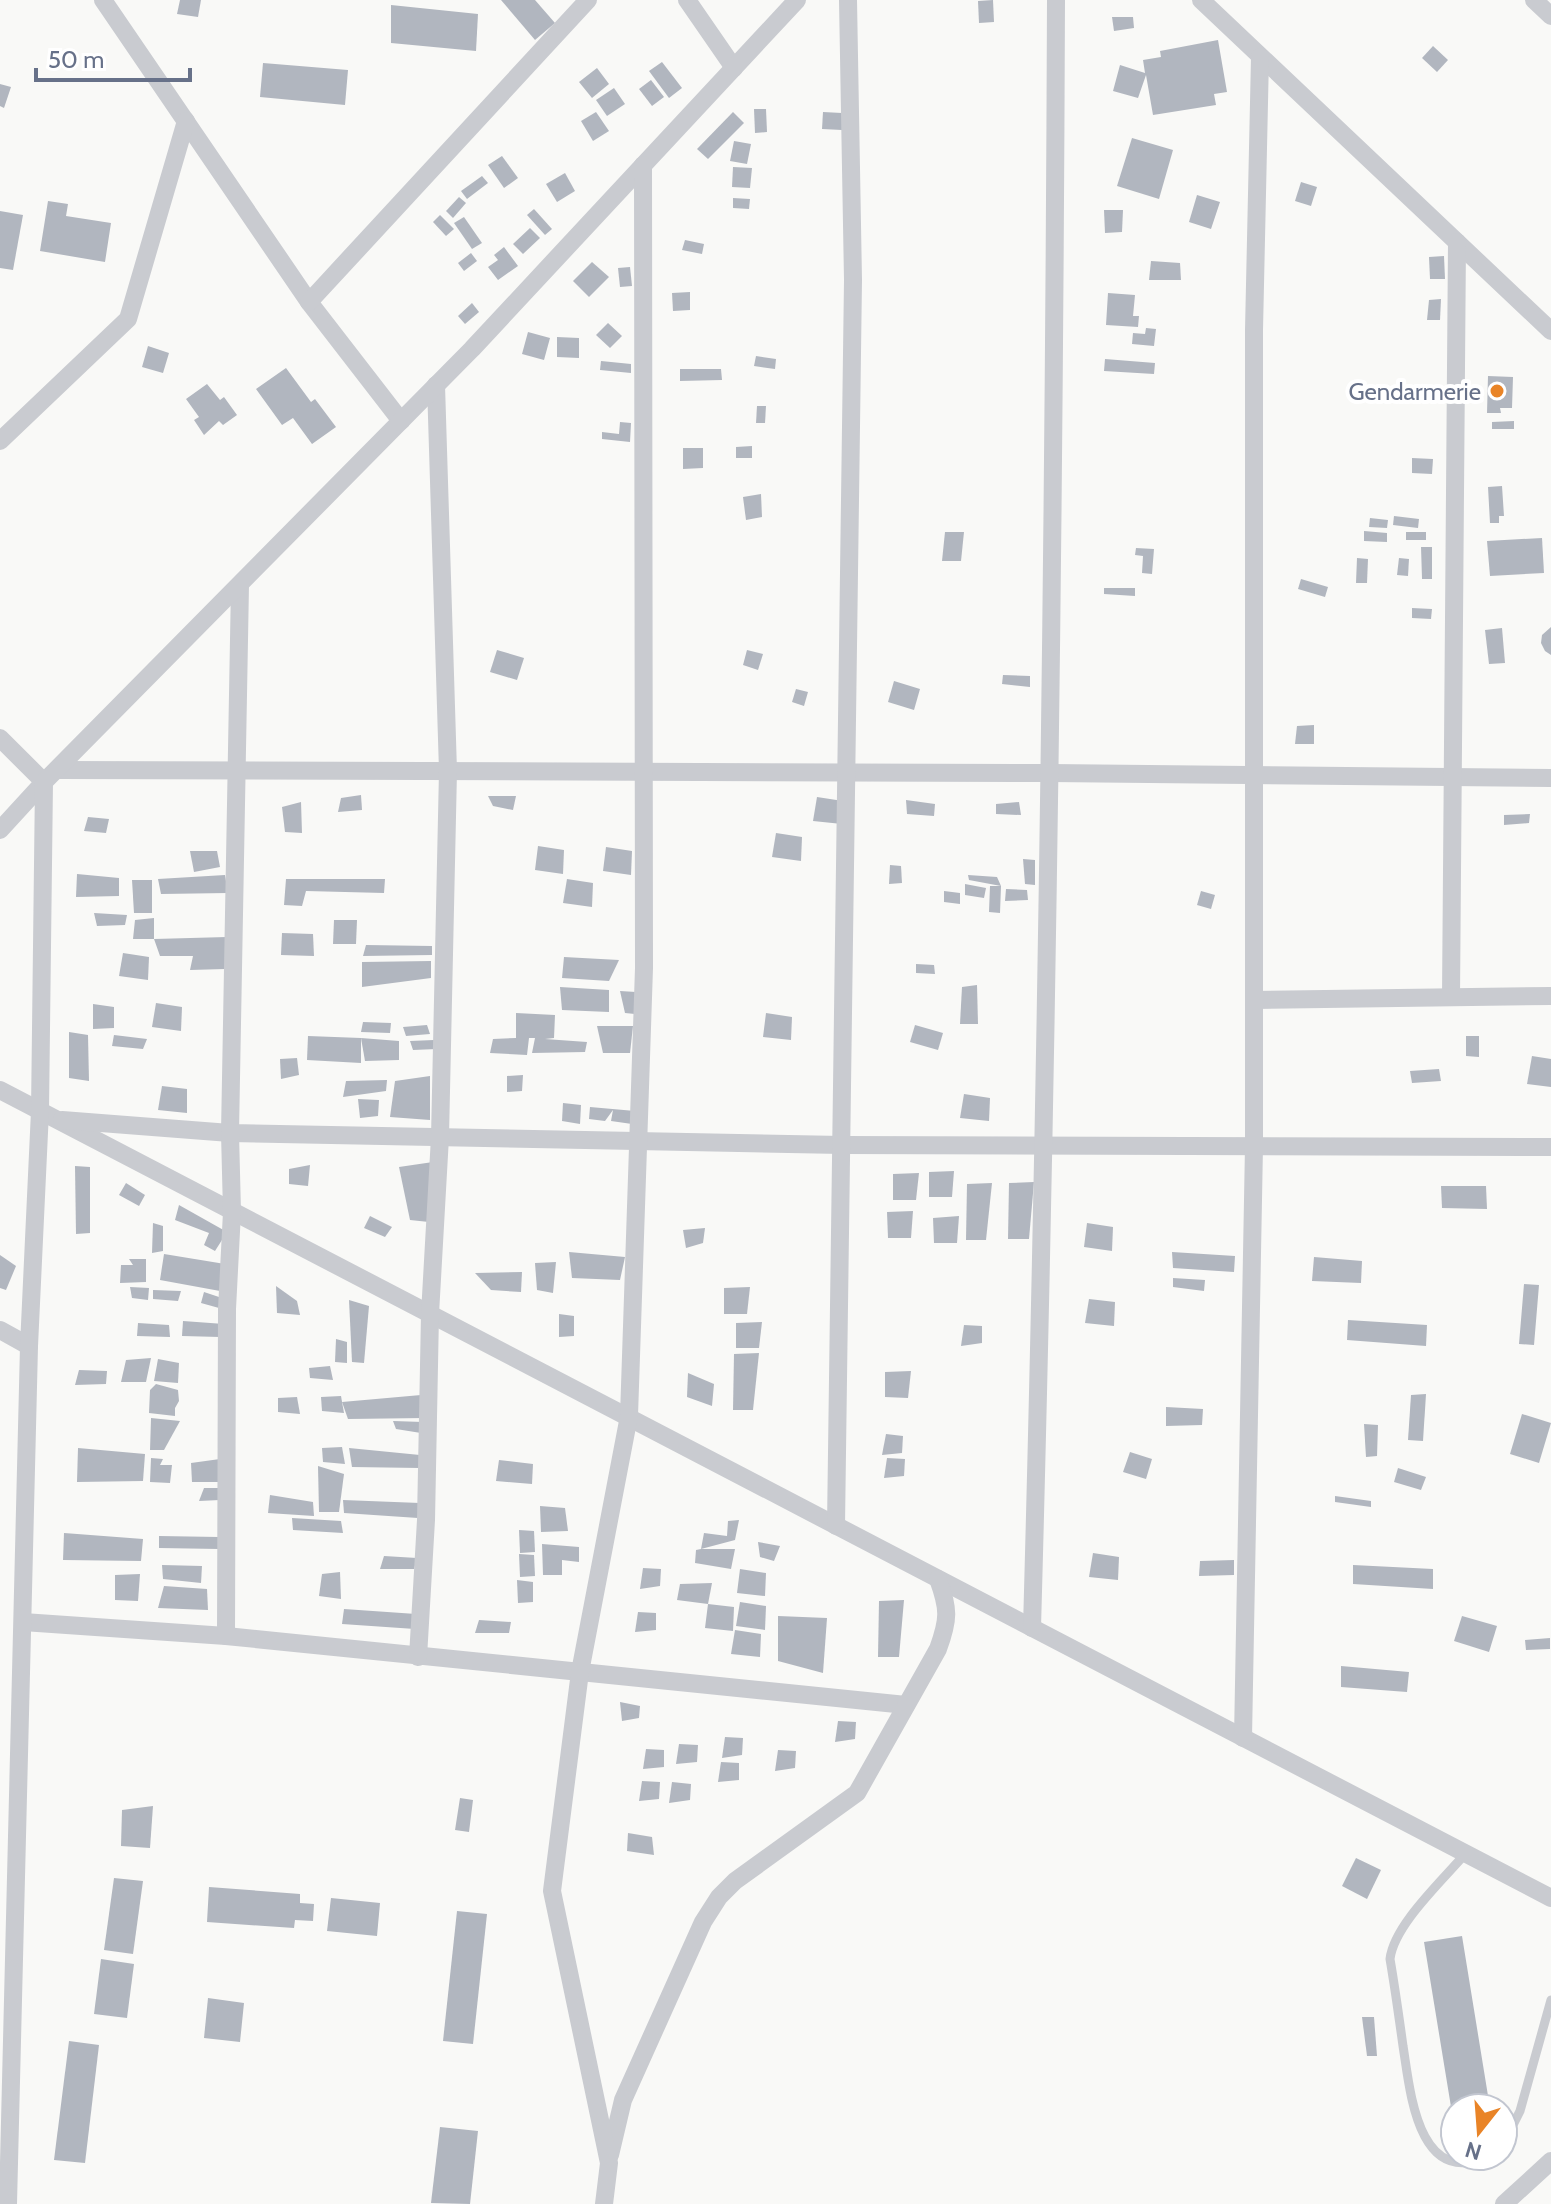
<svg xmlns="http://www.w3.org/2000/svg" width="1551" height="2204" font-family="Cabin,sans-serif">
	<rect width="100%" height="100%" fill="#f9f9f7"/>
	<g fill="#b1b6bf">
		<path d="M180,0H201L198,17L177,14Z"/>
		<path d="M501,0H535L555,23L535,40Z"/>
		<path d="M993,0L994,22L979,23L978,1Z"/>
		<path d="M391,5L478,14L476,51L391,43Z"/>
		<path d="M1112,17H1133L1134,28L1114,31Z"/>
		<path d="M1218,40L1227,92L1214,94L1216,105L1153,115L1146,75L1138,98L1113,91L1120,65L1145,73L1143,60L1161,57L1160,51Z"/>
		<path d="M1433,46L1448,60L1437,72L1422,58Z"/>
		<path d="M662,62L682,88L669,98L649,71Z"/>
		<path d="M263,63L348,70L345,105L260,97Z"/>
		<path d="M597,68L609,84L592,98L579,82Z"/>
		<path d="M651,80L664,97L652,106L639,89Z"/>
		<path d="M0,84L11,87L4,108L0,106Z"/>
		<path d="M614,88L625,104L607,116L596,100Z"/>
		<path d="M754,109H766L767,132L755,133Z"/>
		<path d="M596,112L609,131L593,141L581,121Z"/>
		<path d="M733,112L744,123L708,159L697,149Z"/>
		<path d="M823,112L842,113V130L822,129Z"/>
		<path d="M1132,138L1173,150L1159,199L1117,186Z"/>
		<path d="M734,141L751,144L747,164L730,161Z"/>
		<path d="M502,156L518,178L504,188L488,165Z"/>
		<path d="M733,167L752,168L750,188L732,187Z"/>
		<path d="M565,173L575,191L557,202L546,184Z"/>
		<path d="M482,176L488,183L467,199L461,191Z"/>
		<path d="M1301,182L1317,187L1311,206L1295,201Z"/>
		<path d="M1197,195L1220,202L1211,229L1189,222Z"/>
		<path d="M459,197L466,203L453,218L446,211Z"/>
		<path d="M733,198L750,199L749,209L733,208Z"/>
		<path d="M48,201L68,204L66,216L111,223L105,262L40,251Z"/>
		<path d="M534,209L552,229L545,235L527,215Z"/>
		<path d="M1104,210H1123L1122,232L1105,233Z"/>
		<path d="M0,211L23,215L13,270L0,268Z"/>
		<path d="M440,215L454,229L446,236L433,222Z"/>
		<path d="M464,217L482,243L472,249L454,223Z"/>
		<path d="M530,228L540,238L523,254L513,244Z"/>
		<path d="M685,240L704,244L702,254L682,250Z"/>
		<path d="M504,247L518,266L498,280L488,267L498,260L494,255Z"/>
		<path d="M471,253L477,261L464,271L458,263Z"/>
		<path d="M1444,256L1445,279H1430L1429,257Z"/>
		<path d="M1151,261L1180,263L1181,280H1149Z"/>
		<path d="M592,262L609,277L589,297L573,281Z"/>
		<path d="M630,267L632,286L620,287L618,268Z"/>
		<path d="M690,292V310L673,311L672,293Z"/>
		<path d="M1108,293L1135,295L1133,316H1139L1138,327L1106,325Z"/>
		<path d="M1441,299L1440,320H1427L1429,300Z"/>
		<path d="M472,303L479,312L465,324L458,316Z"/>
		<path d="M608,323L622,336L610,348L596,335Z"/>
		<path d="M1146,328L1156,329L1154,346L1132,344L1133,333L1145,334Z"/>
		<path d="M528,332L550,338L544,360L522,354Z"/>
		<path d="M557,337L579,338V358L557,357Z"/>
		<path d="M148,346L169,353L163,373L142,367Z"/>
		<path d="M756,356L776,359L775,369L754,366Z"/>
		<path d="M1105,359L1155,363L1154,374L1104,371Z"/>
		<path d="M601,361L631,364V373L600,370Z"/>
		<path d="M286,368L311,402L315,399L336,427L312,444L293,418L282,425L256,389Z"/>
		<path d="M680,369H721L722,380L680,381Z"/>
		<path d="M1488,376L1513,377L1512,408H1500L1501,413H1487Z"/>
		<path d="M207,384L220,400L224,397L237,415L223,425L219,421L204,435L194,420L199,417L186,399Z"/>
		<path d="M757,406H766L765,423H756Z"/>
		<path d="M1514,421V429H1492V422Z"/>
		<path d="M620,422L631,423L630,442L602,439V432L619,434Z"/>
		<path d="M752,446V458H736V447Z"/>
		<path d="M683,448H703V468L683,469Z"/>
		<path d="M1412,458L1433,459L1432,474L1412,473Z"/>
		<path d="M1502,486L1504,516H1499V523H1490L1488,487Z"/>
		<path d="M761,494L762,517L746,520L743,497Z"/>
		<path d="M1394,516L1419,519L1418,528L1393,525Z"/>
		<path d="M1370,518L1388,520L1387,528L1369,527Z"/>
		<path d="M1364,531L1387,533V542L1364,541Z"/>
		<path d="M945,532H964L961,561H942Z"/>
		<rect x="1406" y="532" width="20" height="8"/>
		<path d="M1542,538L1544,573L1490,576L1487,541Z"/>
		<path d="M1421,547H1432V579H1422Z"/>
		<path d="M1136,548L1154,549L1152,574L1142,573L1143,556L1135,555Z"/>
		<path d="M1357,558L1368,559L1367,583H1356Z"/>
		<path d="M1399,558L1409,559L1408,576L1397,575Z"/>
		<path d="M1301,579L1328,587L1325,597L1298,589Z"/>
		<path d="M1104,588H1135V596L1104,594Z"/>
		<path d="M1412,608L1432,609L1431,619L1412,618Z"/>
		<path d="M1551,627V655L1545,651L1541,643L1542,635Z"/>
		<path d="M1502,628L1505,663L1489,664L1485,630Z"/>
		<path d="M497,650L524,658L517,680L490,672Z"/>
		<path d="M747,650L763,654L758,670L743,665Z"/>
		<path d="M1003,675L1030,676V687L1002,684Z"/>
		<path d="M894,681L920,689L914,710L888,702Z"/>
		<path d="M796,689L808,692L804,706L792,702Z"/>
		<path d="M1314,725V744H1295L1297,726Z"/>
		<path d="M361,795L362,810L338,812L341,798Z"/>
		<path d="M488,796H516L513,810L493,806Z"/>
		<path d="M817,797L843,801L842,824L813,821Z"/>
		<path d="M906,800L935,804L934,816L907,814Z"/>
		<path d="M301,802L302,833L285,832L282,807Z"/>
		<path d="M1019,802L1021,815L996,814V804Z"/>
		<path d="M1530,814L1529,823L1504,825V815Z"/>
		<path d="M88,817L109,819L106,833L84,831Z"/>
		<path d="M776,833L802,837L801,861L772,857Z"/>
		<path d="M538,846L564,850L563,874L535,870Z"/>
		<path d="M606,847L632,851L631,875L603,871Z"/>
		<path d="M190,851H217L220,867L194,872Z"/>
		<path d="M1023,859L1035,860V885L1025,884Z"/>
		<path d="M890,865L901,866L902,883L889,884Z"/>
		<path d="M77,874L119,878V896L76,897Z"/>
		<path d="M225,875L228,893L161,894L158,879Z"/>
		<path d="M968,875L997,877L1001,886L1000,913L989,912L990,886H1001L969,880Z"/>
		<path d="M286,879H385L384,893L306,891L302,906L284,905Z"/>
		<path d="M567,879L593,883L592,907L563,903Z"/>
		<path d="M132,880H152V913H134Z"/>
		<path d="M965,884L986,888L984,898L965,895Z"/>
		<path d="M1006,889L1027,890L1028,900L1005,901Z"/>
		<path d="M944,891L960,893V904L944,902Z"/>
		<path d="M1201,891L1215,895L1211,909L1197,905Z"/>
		<path d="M94,913L127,915L125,925L97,926Z"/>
		<path d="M154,918V939L227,937L225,969L190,970L193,956H160L154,939H133L135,920Z"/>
		<path d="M334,920H357L356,944H333Z"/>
		<path d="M282,933L313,934L314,956L281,955Z"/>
		<path d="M366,945L432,946V955L363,956Z"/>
		<path d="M123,953L149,957L148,980L119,976Z"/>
		<path d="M564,957L619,960L609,981L562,978Z"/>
		<path d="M431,961V978L362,987V962Z"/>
		<path d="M916,964L934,965L935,974L916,973Z"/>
		<path d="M977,985L978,1024H960L962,987Z"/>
		<path d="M560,987L609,990V1012L562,1010Z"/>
		<path d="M620,991L636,992L635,1014L625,1013Z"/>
		<path d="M156,1003L182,1007L181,1031L152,1027Z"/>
		<path d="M93,1004L114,1007V1028L93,1029Z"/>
		<path d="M516,1013L555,1015L554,1038L545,1039L587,1042L585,1052L532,1053L535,1038H529L527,1055L490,1053L493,1039L516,1038Z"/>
		<path d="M766,1013L792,1017L791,1040L763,1037Z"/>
		<path d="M363,1022L391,1023L390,1033L361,1032Z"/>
		<path d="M427,1025L430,1034L406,1036L403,1027Z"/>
		<path d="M915,1025L943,1033L938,1050L910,1042Z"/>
		<path d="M597,1026H633L630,1053H603Z"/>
		<path d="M69,1032L88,1035L89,1081L69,1078Z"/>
		<path d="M114,1035L147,1039L143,1049L112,1046Z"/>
		<path d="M308,1036L361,1038V1063L307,1060Z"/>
		<path d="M1466,1036H1479V1057L1466,1056Z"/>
		<path d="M361,1038L399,1041V1060L365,1061Z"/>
		<path d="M434,1040L437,1049L413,1050L410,1041Z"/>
		<path d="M1532,1056L1551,1059V1087L1527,1084Z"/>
		<path d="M297,1058L299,1075L281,1079L280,1059Z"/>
		<path d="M1439,1069L1441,1081L1412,1083L1410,1071Z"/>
		<path d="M523,1075L522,1091L507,1092V1076Z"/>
		<path d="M430,1076V1120L390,1117L395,1081Z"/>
		<path d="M387,1080L386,1091L343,1097L346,1081Z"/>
		<path d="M162,1086L187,1089V1113L158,1110Z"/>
		<path d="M964,1094L990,1098L989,1121L960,1118Z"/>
		<path d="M358,1099L379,1100L378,1116L360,1118Z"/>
		<path d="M563,1103L581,1105L580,1124L562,1121Z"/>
		<path d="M590,1107L635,1111L632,1124L611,1121L613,1110L605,1121L589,1119Z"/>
		<path d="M433,1162L429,1222L410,1220L399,1167Z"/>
		<path d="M310,1165L308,1186L289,1184V1169Z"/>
		<path d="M75,1166L90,1167V1233L76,1234Z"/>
		<path d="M954,1171L952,1197H929V1172Z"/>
		<path d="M919,1173L916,1200H893V1174Z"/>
		<path d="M1034,1182L1029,1239H1008L1009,1183Z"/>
		<path d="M126,1183L145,1195L139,1206L119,1195Z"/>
		<path d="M992,1183L986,1240H966L967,1184Z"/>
		<path d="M1441,1186H1486L1487,1209L1442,1208Z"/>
		<path d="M179,1205L227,1232L215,1251L204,1245L209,1233L175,1220Z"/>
		<path d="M913,1211L911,1238H888L887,1212Z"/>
		<path d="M370,1216L392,1227L385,1237L364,1228Z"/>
		<path d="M959,1216L957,1243H934L933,1218Z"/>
		<path d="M153,1223L163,1226V1251L152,1253Z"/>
		<path d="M1087,1223L1113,1227L1112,1251L1084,1247Z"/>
		<path d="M705,1228L703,1243L686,1248L683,1230Z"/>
		<path d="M569,1252L625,1257L620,1280L572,1278Z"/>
		<path d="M1172,1252L1235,1256L1234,1272L1173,1268Z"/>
		<path d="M164,1254L225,1264L220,1291L160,1280Z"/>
		<path d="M0,1255L16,1266L6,1290L0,1288Z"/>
		<path d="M1314,1257L1362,1261L1361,1283L1312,1281Z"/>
		<path d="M129,1259H146V1282L120,1283L121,1265H133Z"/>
		<path d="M556,1262L553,1293L537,1290L535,1263Z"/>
		<path d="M522,1272L521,1292L491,1290L475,1273Z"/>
		<path d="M1173,1278L1205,1280L1204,1291L1173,1287Z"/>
		<path d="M1524,1284L1539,1285L1534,1345L1519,1344Z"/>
		<path d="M276,1286L297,1301L300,1315L277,1313Z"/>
		<path d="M130,1287L149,1288L148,1300L132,1298Z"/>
		<path d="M750,1287L747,1314H724V1288Z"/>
		<path d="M153,1290L181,1291L178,1301L153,1299Z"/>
		<path d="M204,1292L222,1298L219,1308L201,1303Z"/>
		<path d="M1089,1299L1115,1302L1114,1326L1085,1323Z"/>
		<path d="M349,1300L369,1306L364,1363L352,1362Z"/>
		<path d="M559,1314L574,1316V1336L559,1337Z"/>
		<path d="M1348,1320L1427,1325L1426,1346L1347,1340Z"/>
		<path d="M183,1321L224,1324L220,1337L182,1336Z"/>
		<path d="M762,1322L759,1348H736V1323Z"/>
		<path d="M138,1323L169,1325L170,1337L137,1336Z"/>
		<path d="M964,1325L982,1326V1343L961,1346Z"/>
		<path d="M336,1339L347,1342V1363L335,1362Z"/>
		<path d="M759,1353L753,1410H733L734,1354Z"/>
		<path d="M151,1358L146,1382H121L126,1360Z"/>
		<path d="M158,1359L179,1363L178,1383L154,1381Z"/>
		<path d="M330,1366L333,1380L310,1378L309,1368Z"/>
		<path d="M79,1370L107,1371L106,1384L75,1385Z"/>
		<path d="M911,1371L908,1398L885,1397V1372Z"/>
		<path d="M688,1373L714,1384L712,1406L687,1397Z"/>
		<path d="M156,1384L178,1390L179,1401L175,1408V1416L149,1413L150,1390Z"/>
		<path d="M1426,1394L1423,1441L1408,1440L1411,1395Z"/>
		<path d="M421,1395L425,1418L348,1419L342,1402Z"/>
		<path d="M341,1396L344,1413L322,1411L321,1397Z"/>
		<path d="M297,1397L300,1414L278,1412V1398Z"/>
		<path d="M1166,1407L1203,1409L1202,1425L1166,1426Z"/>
		<path d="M1522,1414L1551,1423L1539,1463L1510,1454Z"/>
		<path d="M151,1418L180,1421L164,1450H150Z"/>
		<path d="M393,1421L423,1422L421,1433L396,1429Z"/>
		<path d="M1364,1424L1378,1425L1377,1456L1366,1457Z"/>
		<path d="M886,1434L903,1436L902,1453L882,1455Z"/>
		<path d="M342,1447L345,1464L323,1462L322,1448Z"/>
		<path d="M78,1448L145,1454L143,1481L77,1482Z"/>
		<path d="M349,1448L420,1455V1468L352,1467Z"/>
		<path d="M1130,1452L1152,1459L1146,1479L1123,1472Z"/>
		<path d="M151,1458L163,1459L160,1465H172L170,1483L150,1482Z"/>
		<path d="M887,1458L905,1459L904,1476L884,1478Z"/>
		<path d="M220,1459V1482H192L191,1463Z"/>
		<path d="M499,1460L533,1464L532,1484L496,1481Z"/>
		<path d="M318,1466L344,1474L339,1512H319Z"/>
		<path d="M1398,1468L1426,1477L1421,1490L1394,1482Z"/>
		<path d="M204,1488H220V1500L199,1501Z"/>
		<path d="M270,1495L313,1502L314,1516L268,1513Z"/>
		<path d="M1335,1496L1371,1501V1507L1335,1502Z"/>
		<path d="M343,1500L420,1503L418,1518L344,1513Z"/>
		<path d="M540,1506L565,1508L568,1531L541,1532Z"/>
		<path d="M292,1518L341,1521L343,1533L293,1530Z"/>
		<path d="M739,1520L735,1540L701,1549H735L731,1569L695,1563L696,1550L701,1549L704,1533L727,1536L728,1521Z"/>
		<path d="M519,1530L534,1531L535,1552L520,1553Z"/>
		<path d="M64,1533L143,1539L141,1561L63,1560Z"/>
		<path d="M159,1536L219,1537V1549L159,1548Z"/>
		<path d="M758,1542L780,1546L774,1561L760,1557Z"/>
		<path d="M542,1544L579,1547V1562L562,1560V1575H543Z"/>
		<path d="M1093,1553L1119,1557L1118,1580L1089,1577Z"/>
		<path d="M519,1554L534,1555L535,1576L520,1577Z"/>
		<path d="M384,1556L417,1558L414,1569H380Z"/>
		<path d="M1234,1560V1575L1199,1576L1200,1561Z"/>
		<path d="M162,1565L202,1566L201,1583L163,1579Z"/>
		<path d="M1353,1565L1433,1569V1589L1353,1584Z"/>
		<path d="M643,1568L661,1569L660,1586L640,1589Z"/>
		<path d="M740,1569L766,1573L765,1596L737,1593Z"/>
		<path d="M340,1572L341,1599L319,1596L322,1574Z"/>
		<path d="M140,1574L138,1601L115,1600V1575Z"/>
		<path d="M517,1580L533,1582V1602L518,1603Z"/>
		<path d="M712,1583L708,1604L677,1600L680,1584Z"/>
		<path d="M164,1586L207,1589L208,1610L158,1608Z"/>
		<path d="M904,1600L899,1657H878L879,1601Z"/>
		<path d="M740,1602L766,1606L765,1630L736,1626Z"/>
		<path d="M708,1604L734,1607L733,1631L705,1628Z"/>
		<path d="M344,1609L416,1614L415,1629L342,1624Z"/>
		<path d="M638,1612L656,1613V1630L635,1632Z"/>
		<path d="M778,1616L827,1618L823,1673L778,1661Z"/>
		<path d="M1462,1616L1497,1626L1489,1652L1454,1641Z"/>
		<path d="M479,1620L511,1622L509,1633H475Z"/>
		<path d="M735,1630L761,1634L760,1657L731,1654Z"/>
		<path d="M1550,1638V1649L1526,1650L1525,1640Z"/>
		<path d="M1341,1666L1409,1672L1407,1692L1341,1687Z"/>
		<path d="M620,1702L640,1706L639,1718L622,1721Z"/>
		<path d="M838,1721L856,1722L855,1739L835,1742Z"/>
		<path d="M725,1737L743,1738L742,1755L722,1758Z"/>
		<path d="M679,1744L698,1745L697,1762L676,1764Z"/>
		<path d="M646,1749L664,1750V1767L643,1769Z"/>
		<path d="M778,1750L796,1751L795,1768L775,1771Z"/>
		<path d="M721,1762L739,1763V1780L718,1782Z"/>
		<path d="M642,1781L660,1782L659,1799L639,1801Z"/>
		<path d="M672,1782L691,1784L690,1800L669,1803Z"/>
		<path d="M460,1798L473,1800L469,1832L455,1830Z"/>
		<path d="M153,1806L150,1848L121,1846L122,1810Z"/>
		<path d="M628,1833L652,1837L654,1855L627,1851Z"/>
		<path d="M1356,1858L1381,1870L1367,1899L1342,1886Z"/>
		<path d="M114,1878L143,1881L133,1954L104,1950Z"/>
		<path d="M209,1887L300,1894V1903L314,1904L313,1921L295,1920L294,1928L207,1922Z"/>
		<path d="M331,1898L380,1903L377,1936L327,1931Z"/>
		<path d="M457,1911L487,1914L473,2044L443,2041Z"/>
		<path d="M1462,1936L1490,2108H1455L1453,2119L1424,1942Z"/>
		<path d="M101,1959L134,1964L127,2018L94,2014Z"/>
		<path d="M208,1998L244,2003L240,2042L204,2038Z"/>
		<path d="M1362,2017H1374L1377,2056H1367Z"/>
		<path d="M69,2041L99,2045L85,2163L54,2160Z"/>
		<path d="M440,2127L478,2131L470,2204L431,2203Z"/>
	</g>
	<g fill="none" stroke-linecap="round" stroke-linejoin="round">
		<g stroke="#c9cbd0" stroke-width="9">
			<path d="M1465,1854C1442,1881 1394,1925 1390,1959C1395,1988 1399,2017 1403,2046C1410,2089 1417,2189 1488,2156"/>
			<path d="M1503,2145L1520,2111L1551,2000"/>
		</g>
		<g stroke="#c9cbd0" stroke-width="18">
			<path d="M103,0L309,302L401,421"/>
			<path d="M687,0L734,68"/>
			<path d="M1201,0L1551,331"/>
			<path d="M1534,0L1551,16"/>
			<path d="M309,302L588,0"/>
			<path d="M0,441L128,319L186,121"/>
			<path d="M0,738L44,782L0,830"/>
			<path d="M59,770L1050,773L1551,778"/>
			<path d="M1451,997L1457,242"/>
			<path d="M1254,1000L1551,996"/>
			<path d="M0,1090L1551,1898"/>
			<path d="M62,1120L230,1133L842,1145L1551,1147"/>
			<path d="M0,1330L29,1346"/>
			<path d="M836,1526L853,280L848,0"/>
			<path d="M23,1622L226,1636L906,1705"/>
			<path d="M1032,1628C1047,1086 1054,543 1056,0"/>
			<path d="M226,1636L227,1309L232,1212L230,1133L240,585"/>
			<path d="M418,1657L426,1520L430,1314L440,1137L448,771L436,385"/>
			<path d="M1243,1738L1254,1146V330L1260,57"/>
			<path d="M610,2155L623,2100L703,1922L719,1897L735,1881L857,1793L938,1649C949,1619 949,1609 938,1579"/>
			<path d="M8,2204L29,1346L40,1111L44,782L472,349L797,0"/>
			<path d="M604,2204L609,2163L552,1891L580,1672L629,1416L644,968L643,165"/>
			<path d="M1504,2204L1551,2161"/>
		</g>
	</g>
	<circle fill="#e98427" stroke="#fff" stroke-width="3" cx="1497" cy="391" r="8"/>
	<g text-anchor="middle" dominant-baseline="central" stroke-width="8" stroke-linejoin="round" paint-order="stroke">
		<g font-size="24" fill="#677189" stroke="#fff" text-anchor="end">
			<text x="1481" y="391">Gendarmerie</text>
		</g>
	</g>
	<g transform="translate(1479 2132) rotate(197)"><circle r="38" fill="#ffffff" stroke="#c2c6d0" stroke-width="2"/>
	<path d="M0-6L14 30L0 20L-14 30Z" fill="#e98427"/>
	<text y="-12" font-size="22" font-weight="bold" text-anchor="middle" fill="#677189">N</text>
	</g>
	<path d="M36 68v12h154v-12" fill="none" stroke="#677189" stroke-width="4"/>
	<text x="48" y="68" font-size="24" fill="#677189" stroke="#ffffff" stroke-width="6" paint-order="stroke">50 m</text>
</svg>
